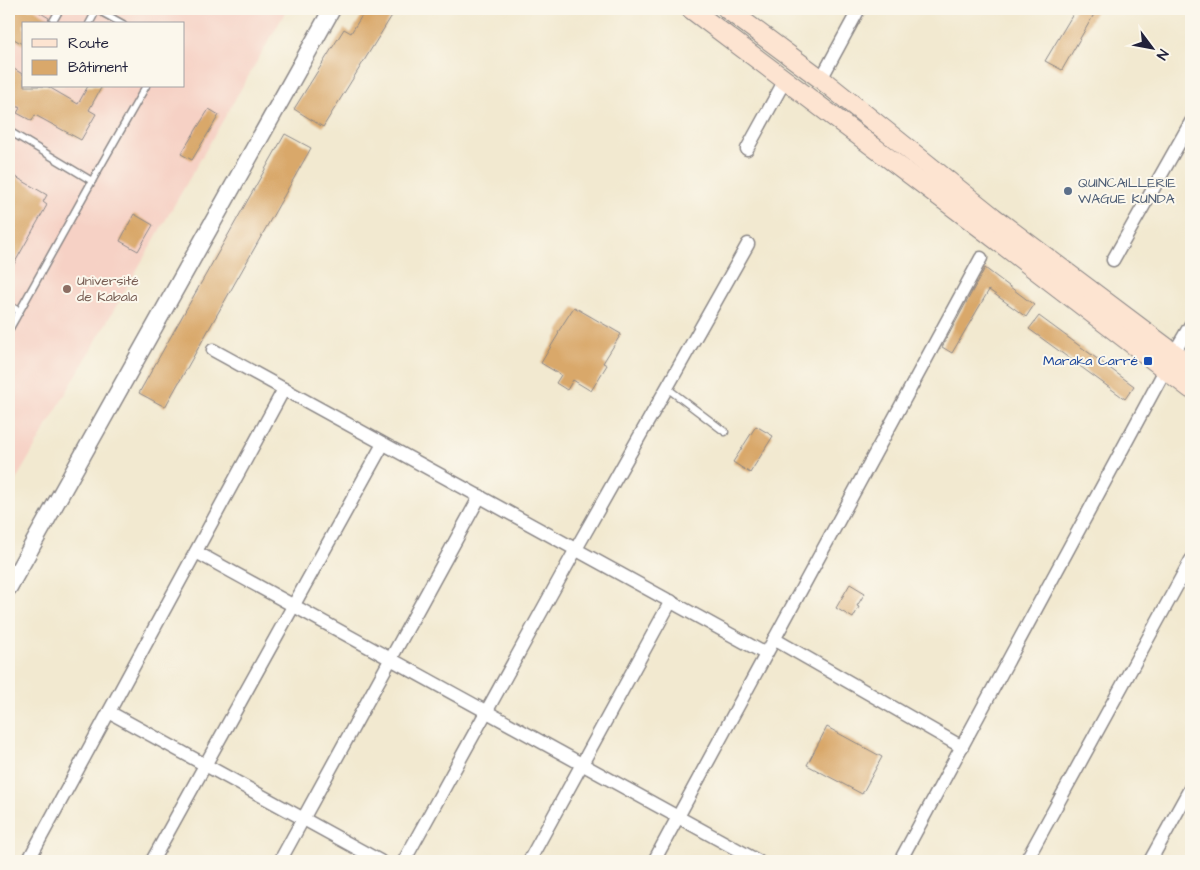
<svg xmlns="http://www.w3.org/2000/svg" width="1200" height="870" font-family="'Architects Daughter',sans-serif">
	<rect width="100%" height="100%" fill="#fbf7ec"/>
	<filter id="ink" filterUnits="userSpaceOnUse"><feTurbulence type="fractalNoise" baseFrequency=".02" numOctaves="2"/><feDisplacementMap in="SourceGraphic" scale="10" xChannelSelector="R" yChannelSelector="G"/><feConvolveMatrix kernelMatrix="1 2 1 2 8 2 1 2 1" color-interpolation-filters="sRGB"/></filter>
	<filter id="wash" filterUnits="userSpaceOnUse"><feTurbulence type="fractalNoise" baseFrequency=".0096" numOctaves="4" result="noise"/><feDisplacementMap in="SourceGraphic" scale="20" xChannelSelector="R" yChannelSelector="G"/><feGaussianBlur stdDeviation="1.12" result="paint"/><feColorMatrix in="noise" values="0 0 0 0 0 0 0 0 0 0 0 0 0 0 0 0 0 1.4 0 .05"/><feComposite in="paint" operator="in"/></filter>
	<g filter="url(#wash)">
		<rect width="100%" height="100%" fill="#f2e9d0"/>
		<path fill="#f6d1c5" fill-rule="evenodd" d="M9,9H287L9,492ZM24,24H184V86H24Z"/>
		<g id="blocks">
			<g fill="#d9a86b">
				<path d="M9,9H34L49,18L47,24H24V45L9,36Z"/>
				<path d="M366,9H396L323,127L294,109L344,29L351,33Z"/>
				<path d="M1076,9H1097L1062,70L1045,61Z"/>
				<path d="M9,66L24,75V86H47L78,104L88,86H102L89,110L96,114L81,140L35,115L32,121L17,113L20,108L9,101Z"/>
				<path d="M209,109L219,115L192,160L181,154Z"/>
				<path d="M285,134L311,148L165,407L139,393Z"/>
				<path d="M9,173L47,195L43,202L47,205L9,273Z"/>
				<path d="M134,214L153,225L138,251L120,241Z"/>
				<path d="M985,268L1034,305L1026,317L989,290L952,353L942,347Z"/>
				<path d="M574,307L621,334L603,363L607,365L591,391L573,380L567,390L556,383L561,375L541,363L559,333L558,332Z"/>
				<path d="M1039,316L1134,386L1125,399L1029,329Z"/>
				<path d="M756,426L773,436L750,473L733,462Z"/>
				<path d="M850,584L865,593L857,606L859,607L853,618L836,608Z"/>
				<path d="M827,727L882,757L862,794L807,765Z"/>
			</g>
		</g>
	</g>
	<g filter="url(#ink)">
		<use href="#blocks" fill-opacity="0" stroke="#8a8686" stroke-width="1"/>
		<g fill="none" stroke-linecap="round" stroke-linejoin="round">
			<g stroke="#8a8686" stroke-width="9">
				<g id="service">
					<path d="M96,9L123,24"/>
					<path d="M52,23L60,9"/>
					<path d="M89,24L97,9"/>
					<path d="M9,131L92,181L9,330"/>
					<path d="M92,181L146,86"/>
					<path d="M9,305L19,311"/>
					<path d="M667,388L725,432"/>
				</g>
			</g>
			<g stroke="#8a8686" stroke-width="15">
				<g id="minor">
					<path d="M821,79L859,9"/>
					<path d="M747,149L785,80"/>
					<path d="M1113,260L1191,122"/>
					<path d="M213,350L766,654"/>
					<path d="M1174,353L1191,324"/>
					<path d="M196,552L758,861"/>
					<path d="M774,639L962,747"/>
					<path d="M109,712L380,861"/>
					<path d="M28,861L284,389"/>
					<path d="M152,861L383,444"/>
					<path d="M280,861L480,496"/>
					<path d="M404,861L576,549L748,244"/>
					<path d="M529,861L671,601"/>
					<path d="M654,861L981,258"/>
					<path d="M900,861L1165,370"/>
					<path d="M1026,861L1191,560"/>
					<path d="M1150,861L1191,787"/>
				</g>
			</g>
			<g stroke="#8a8686" stroke-width="19">
				<path id="tertiary" d="M9,587L332,9"/>
			</g>
			<g stroke="#8a8686" stroke-width="21">
				<g id="secondary">
					<path d="M691,9L985,231L1191,389"/>
					<path d="M727,9L821,79L993,217L1191,366"/>
				</g>
			</g>
			<use href="#service" stroke="#fff" stroke-width="6"/>
			<use href="#minor" stroke="#fff" stroke-width="12"/>
			<use href="#tertiary" stroke="#fff" stroke-width="16"/>
			<use href="#secondary" stroke="#fde4d1" stroke-width="19"/>
		</g>
	</g>
	<circle fill="#5c6f8a" stroke="#fbf7ec" stroke-width="2" cx="1068" cy="191" r="5"/>
	<circle fill="#8d6e63" stroke="#fbf7ec" stroke-width="2" cx="67" cy="289" r="5"/>
	<rect fill="#1a4fb4" stroke="#fbf7ec" stroke-width="2" x="1143" y="356" width="10" height="10" rx="2.5"/>
	<g text-anchor="middle" dominant-baseline="central" stroke-width="4" stroke-linejoin="round" paint-order="stroke">
		<g font-size="14" fill="#4e5e75" stroke="#fbf7ec" text-anchor="start">
			<text x="1078" y="183">QUINCAILLERIE<tspan x="1078" dy="16">WAGUE KUNDA</tspan></text>
		</g>
		<g font-size="14" fill="#785e54" stroke="#fbf7ec" text-anchor="start">
			<text x="77" y="281">Université<tspan x="77" dy="16">de Kabala</tspan></text>
		</g>
		<g font-size="14" fill="#164399" stroke="#fbf7ec" text-anchor="end">
			<text x="1138" y="361">Maraka Carré</text>
		</g>
	</g>
	<rect width="1200" height="870" fill="none" stroke="#fbf7ec" stroke-width="30"/>
	<rect x="22" y="22" width="162" height="65" fill="#fbf7ec" stroke="#a4a2a5"/>
	<rect x="32" y="39" width="25" height="8" fill="#fde4d1" stroke="#a4a2a5"/>
	<text x="68" y="48" font-size="15" fill="#22223b">Route</text>
	<rect x="32" y="60" width="25" height="15" fill="#d9a86b" stroke="#a4a2a5"/>
	<text x="68" y="72" font-size="15" fill="#22223b">Bâtiment</text>
	<g transform="translate(1152 48) rotate(122)" stroke="#fbf7ec" stroke-width="4" paint-order="stroke">
	<path d="M0-4L9 19L0 12L-9 19Z" fill="#22223b"/>
	<text y="-8" font-size="14" font-weight="bold" text-anchor="middle" fill="#22223b">N</text>
	</g>
</svg>
